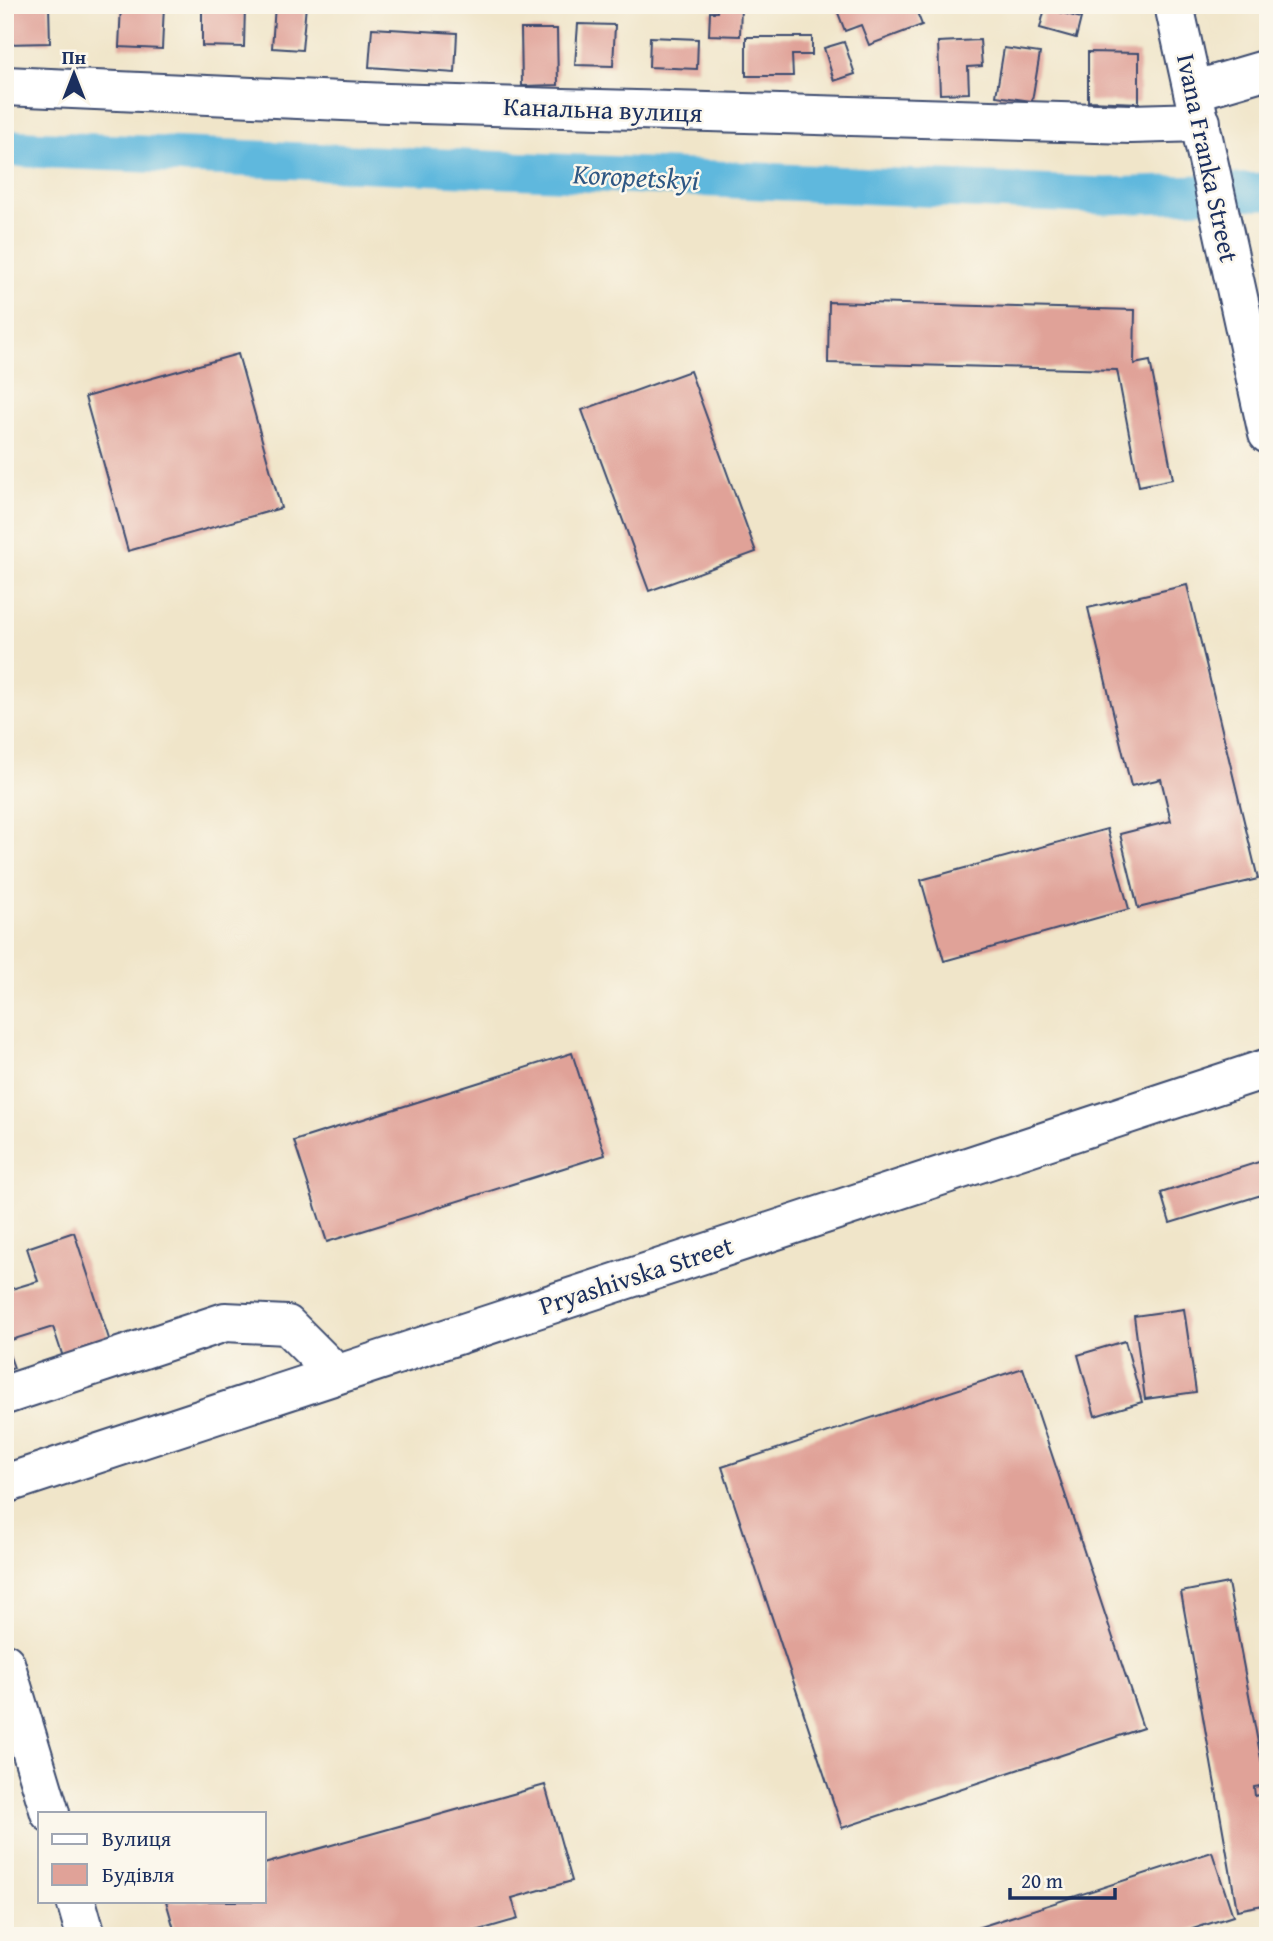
<svg xmlns="http://www.w3.org/2000/svg" width="1273" height="1941" font-family="'Gentium Book Plus',serif">
	<rect width="100%" height="100%" fill="#fbf7ec"/>
	<filter id="ink" filterUnits="userSpaceOnUse"><feTurbulence type="fractalNoise" baseFrequency=".0143" numOctaves="2"/><feDisplacementMap in="SourceGraphic" scale="14" xChannelSelector="R" yChannelSelector="G"/><feConvolveMatrix kernelMatrix="1 2 1 2 8 2 1 2 1" color-interpolation-filters="sRGB"/></filter>
	<filter id="wash" filterUnits="userSpaceOnUse"><feTurbulence type="fractalNoise" baseFrequency=".00686" numOctaves="4" result="noise"/><feDisplacementMap in="SourceGraphic" scale="28" xChannelSelector="R" yChannelSelector="G"/><feGaussianBlur stdDeviation="1.57" result="paint"/><feColorMatrix in="noise" values="0 0 0 0 0 0 0 0 0 0 0 0 0 0 0 0 0 1.4 0 .05"/><feComposite in="paint" operator="in"/></filter>
	<g filter="url(#wash)">
		<rect width="100%" height="100%" fill="#f0e5c9"/>
		<g fill="none" stroke-linecap="round" stroke-linejoin="round">
			<path stroke="#5fb8dd" stroke-width="37" d="M5,148L1105,196L1268,191"/>
		</g>
		<g id="blocks">
			<g fill="#e0a298">
				<path d="M5,5H49L50,43L5,44Z"/>
				<path d="M121,5H164L162,49L119,47Z"/>
				<path d="M202,5H245L244,47L202,46Z"/>
				<path d="M275,5H306L302,50L272,48Z"/>
				<path d="M718,5H741L740,36L709,35L710,12H717Z"/>
				<path d="M835,5H914L922,25L869,45L861,25L845,31Z"/>
				<path d="M1045,8L1081,18L1076,38L1040,28Z"/>
				<path d="M578,24L615,25L613,66L575,65Z"/>
				<path d="M372,28L457,33L455,73L369,67Z"/>
				<path d="M521,29H557L558,85L522,86Z"/>
				<path d="M650,37L698,39L697,69L649,67Z"/>
				<path d="M746,37H812V55H792L793,76H746Z"/>
				<path d="M980,40L982,66L968,67L969,93L940,94L938,42Z"/>
				<path d="M844,42L855,74L834,81L824,48Z"/>
				<path d="M1004,48L1040,53L1032,101L996,96Z"/>
				<path d="M1088,52L1139,53V103L1088,101Z"/>
				<path d="M829,302L1135,310L1134,364L1150,361L1173,479L1139,486L1117,370L828,363Z"/>
				<path d="M238,354L281,508L128,551L85,397Z"/>
				<path d="M690,371L756,552L649,591L582,410Z"/>
				<path d="M1187,585L1258,879L1138,908L1120,834L1171,821L1161,779L1131,786L1088,608Z"/>
				<path d="M1107,829L1129,909L944,961L921,880Z"/>
				<path d="M572,1053L605,1155L327,1242L294,1141Z"/>
				<path d="M1268,1159V1193L1170,1223L1161,1193Z"/>
				<path d="M74,1232L111,1345L64,1360L53,1327L5,1342V1291L38,1281L27,1248Z"/>
				<path d="M1184,1309L1196,1392L1145,1399L1134,1316Z"/>
				<path d="M1125,1341L1142,1402L1095,1416L1078,1355Z"/>
				<path d="M5,1343L14,1368L5,1371Z"/>
				<path d="M1023,1368L1143,1728L842,1828L722,1467Z"/>
				<path d="M1228,1583L1266,1785L1254,1787L1255,1796L1268,1792V1904L1237,1910L1181,1592Z"/>
				<path d="M545,1785L572,1881L512,1898L518,1919L459,1936H176L166,1901H264V1864Z"/>
				<path d="M1212,1852L1233,1916L1171,1936H980L977,1928Z"/>
			</g>
		</g>
	</g>
	<g filter="url(#ink)">
		<use href="#blocks" fill-opacity="0" stroke="#3b4a6e" stroke-width="2"/>
		<g fill="none" stroke-linecap="round" stroke-linejoin="round">
			<g stroke="#3b4a6e" stroke-width="42">
				<g id="minor">
					<path d="M5,86L388,103L1131,124L1201,122"/>
					<path d="M1193,91L1268,69"/>
					<path d="M5,1395L225,1322L287,1325L336,1374"/>
					<path d="M5,1663L50,1813"/>
					<path d="M76,1901L86,1936"/>
				</g>
			</g>
			<g stroke="#3b4a6e" stroke-width="42">
				<g id="major">
					<path d="M1174,5L1268,434"/>
					<path d="M5,1484L1268,1068"/>
				</g>
			</g>
			<use href="#minor" stroke="#fff" stroke-width="38"/>
			<use href="#major" stroke="#fff" stroke-width="38"/>
		</g>
	</g>
	<g text-anchor="middle" dominant-baseline="central" stroke-width="5" stroke-linejoin="round" paint-order="stroke">
		<g font-size="26" fill="#1b2f5e" stroke="#fbf7ec">
			<text transform="translate(603 109) rotate(2)">Канальна вулиця</text>
			<text transform="translate(1208 158) rotate(78)">Ivana Franka Street</text>
			<text transform="translate(636 1275) rotate(-18)">Pryashivska Street</text>
		</g>
		<g font-size="28" font-style="italic" fill="#2f5884" stroke="#fbf7ec">
			<text transform="translate(636 176) rotate(3)">Koropetskyi</text>
		</g>
	</g>
	<rect width="1273" height="1941" fill="none" stroke="#fbf7ec" stroke-width="28"/>
	<rect x="38" y="1812" width="228" height="91" fill="#fbf7ec" stroke="#a1a7b3" stroke-width="2"/>
	<rect x="52" y="1834" width="35" height="10" fill="#ffffff" stroke="#a1a7b3" stroke-width="2"/>
	<text x="102" y="1846" font-size="21" fill="#1b2f5e">Вулиця</text>
	<rect x="52" y="1864" width="35" height="21" fill="#e0a298" stroke="#a1a7b3" stroke-width="2"/>
	<text x="102" y="1882" font-size="21" fill="#1b2f5e">Будівля</text>
	<g transform="translate(74 74)" stroke="#fbf7ec" stroke-width="5" paint-order="stroke">
	<path d="M0-5L12 26L0 18L-12 26Z" fill="#1b2f5e"/>
	<text y="-10" font-size="19" font-weight="bold" text-anchor="middle" fill="#1b2f5e">Пн</text>
	</g>
	<path d="M1010 1888v10h105v-10" fill="none" stroke="#1b2f5e" stroke-width="3.5"/>
	<text x="1021" y="1888" font-size="21" fill="#1b2f5e" stroke="#fbf7ec" stroke-width="5" paint-order="stroke">20 m</text>
</svg>
